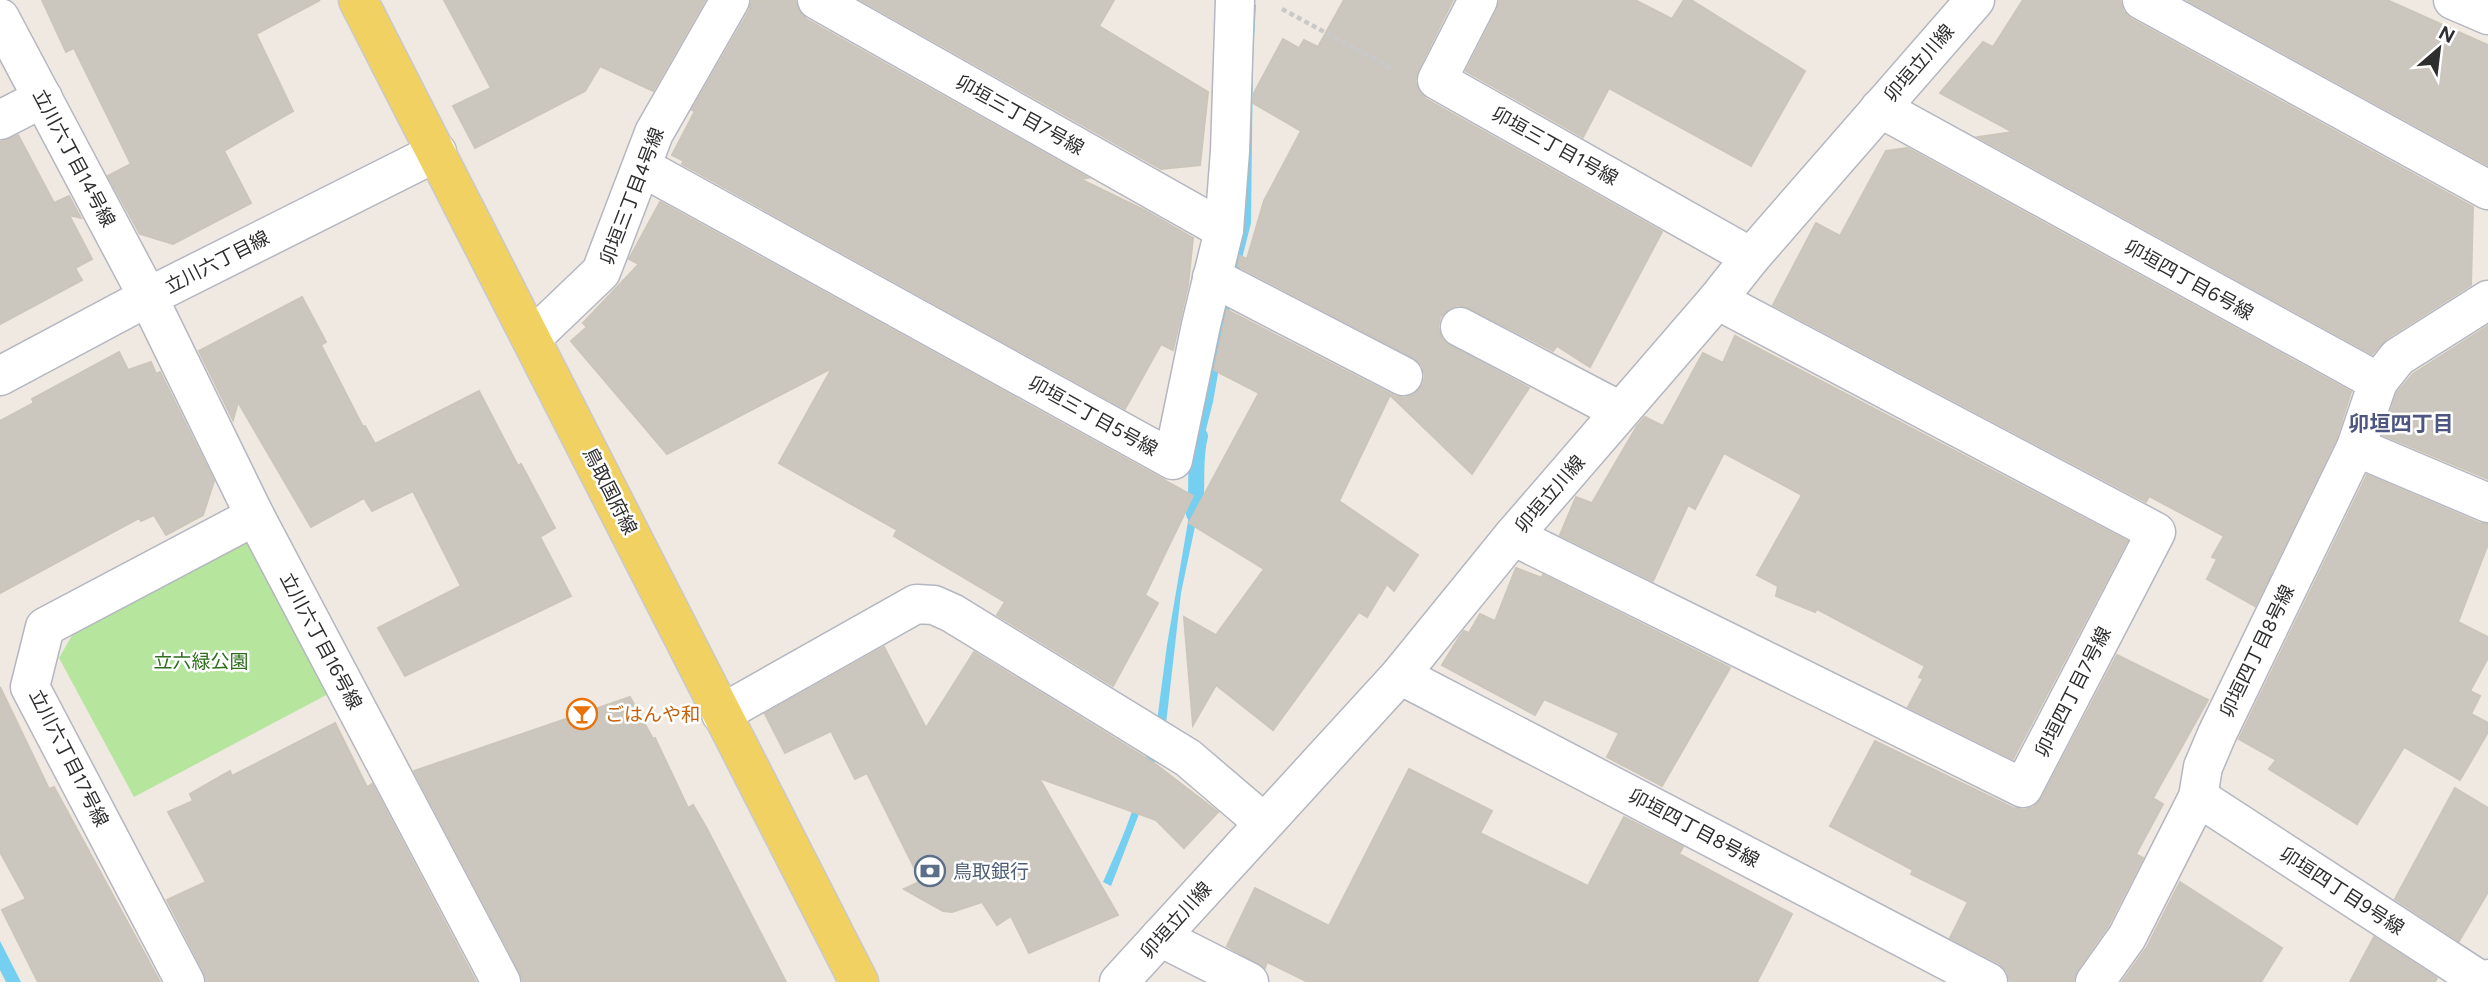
<svg xmlns="http://www.w3.org/2000/svg" width="2488" height="982" font-family="Figtree,'Noto Sans JP',sans-serif">
	<rect width="100%" height="100%" fill="#efe9e1"/>
	<path fill="#b6e59e" d="M247,536L332,692L134,797L59,658L77,627Z"/>
	<g fill="#75cff0">
		<path d="M1248,1L1256,5L1253,56L1251,223L1230,306L1213,402L1199,457H1191L1206,397L1224,301Z"/>
		<path d="M1193,492L1202,493L1181,593L1166,724L1157,721L1167,645Z"/>
		<path d="M1146,755L1155,760L1146,796L1111,886L1103,882C1122,839 1139,802 1146,755Z"/>
		<path d="M0,941L21,982H6L0,970Z"/>
	</g>
	<g fill="none" stroke-linecap="round" stroke-linejoin="round">
		<path stroke="#75cff0" stroke-width="16" d="M1194,514C1199,488 1193,462 1200,436"/>
	</g>
	<g fill="#cbc7bf" stroke="#cbc5ba" stroke-width="2">
		<path d="M42,0H320L256,34L293,111L224,151L251,203L173,244L140,234L108,176L131,164L74,48L66,52Z"/>
		<path d="M444,0H705L653,91L600,66L585,91L475,148L453,106L491,88Z"/>
		<path d="M752,0H795L798,10L806,19L1088,178L1080,179L1144,210L1193,238L1188,285L1173,350L1161,344L1125,409L682,164L684,161L672,155L695,111L692,110L749,11Z"/>
		<path d="M861,0H1114L1099,26L1208,92L1200,165L1161,169Z"/>
		<path d="M1344,0H1453L1418,70L1415,81L1419,92L1426,99L1662,232L1590,367L1557,346L1553,351L1470,308L1458,305L1448,309L1440,317L1438,327L1442,339L1450,346L1529,388L1472,474L1390,395L1339,501L1418,555L1394,591L1387,584L1367,617L1359,612L1273,730L1216,685L1193,725L1184,617L1216,635L1264,569L1189,523L1259,393L1214,370L1227,310L1394,396L1405,398L1415,394L1423,385L1425,376L1422,365L1413,357L1238,266L1240,256L1247,259L1264,201L1301,131L1253,103L1254,93L1283,39L1299,48L1304,40L1318,47Z"/>
		<path d="M1500,0H1635L1672,19L1684,0H1691L1805,71L1751,166L1609,88L1583,137L1466,71L1497,10Z"/>
		<path d="M2023,0H2120L2123,11L2131,19L2473,207L2471,285L2386,339L2372,354L1978,137L2013,132L1940,93L1983,42L1993,47Z"/>
		<path d="M2187,0H2387L2488,45V165Z"/>
		<path d="M18,135L54,203L69,196L81,218L69,215L92,259L75,268L82,280L0,324V142Z"/>
		<path d="M1907,148L2351,392L2336,439L2255,606L2207,579L2217,559L2212,557L2224,536L2149,496L2146,502L1773,305L1816,223L1840,236L1886,151Z"/>
		<path d="M660,202L1193,496L1145,595L1158,603L1113,686L997,615L1005,602L894,536L897,530L779,463L832,368L667,454L571,341L587,327L583,323L639,264L629,259Z"/>
		<path d="M302,297L326,342L321,345L363,427L365,426L375,444L479,391L518,466L521,464L555,528L540,537L571,596L405,676L378,628L461,586L413,491L372,511L364,498L311,527L238,402L233,420L199,351Z"/>
		<path d="M2488,326V479L2383,435L2397,393L2413,374Z"/>
		<path d="M1735,336L2127,541L2013,759L1908,707L1923,679L1919,677L1925,666L1817,609L1815,612L1776,596L1778,586L1757,575L1802,495L1724,453L1695,509L1688,505L1653,581L1560,535L1576,497L1592,503L1637,426L1645,417L1663,426L1703,353L1723,363Z"/>
		<path d="M119,352L128,370L151,362L156,374L160,372L214,481L203,515L166,535L154,515L141,521L139,518L0,593V421L34,403L32,399Z"/>
		<path d="M2367,475L2479,523L2488,524V544L2458,622L2488,637V658L2470,691L2480,696L2471,714L2488,723V732L2460,780L2404,747L2357,824L2269,769L2276,760L2239,739Z"/>
		<path d="M1516,568L1542,578L1543,575L1730,668L1662,786L1607,757L1619,733L1544,699L1535,715L1442,665L1458,639L1464,631L1469,633L1480,614L1495,621Z"/>
		<path d="M884,647L926,728L974,652L1154,763L1218,812L1184,848L1156,820L1039,778L1118,915L1029,953L1011,916L997,925L982,902L952,912L943,911L904,889L921,881L867,773L855,779L831,731L785,753L765,714Z"/>
		<path d="M2117,655L2208,700L2153,798L2163,804L2136,854L2143,858L2108,926L2077,970L2073,982H2010L2007,971L1999,963L1950,938L1968,902L1911,874L1913,870L1830,826L1875,741L2013,808L2024,810L2034,807L2042,798Z"/>
		<path d="M0,687L49,789L54,787L160,982H38L2,910L26,899L0,852Z"/>
		<path d="M630,697L653,739L655,738L688,808L693,805L706,827L786,982H523L520,972L414,771Z"/>
		<path d="M335,723L367,787L372,784L476,982H207L204,972L167,900L206,882L168,812L193,801L190,794L230,771L232,776Z"/>
		<path d="M1409,769L1492,811L1480,833L1588,886L1624,817L1683,847L1679,854L1792,914L1757,982H1308L1267,962L1265,968L1227,946L1255,888L1329,926Z"/>
		<path d="M2455,788L2488,808V892L2459,941L2395,899Z"/>
		<path d="M2180,882L2282,948L2261,982H2122L2147,947Z"/>
		<path d="M2374,937L2437,978L2435,982H2350Z"/>
	</g>
	<g fill="none" stroke-linecap="round" stroke-linejoin="round">
		<g stroke="#b4b7c1" stroke-width="41">
			<g id="minor">
				<path d="M817,0L1224,230"/>
				<path d="M1478,0L1437,80L1751,257"/>
				<path d="M2142,0L2488,190"/>
				<path d="M2453,0L2488,15"/>
				<path d="M0,18L148,297L255,516L501,982"/>
				<path d="M1880,108L2378,382L2398,357L2488,300"/>
				<path d="M0,120L43,98"/>
				<path d="M642,167L1173,460L1201,325L1224,230L1230,151L1235,0"/>
				<path d="M1212,277L1403,376"/>
				<path d="M1460,327L1620,411"/>
				<path d="M532,338L601,272L654,133L730,0"/>
				<path d="M0,376L148,297L437,152"/>
				<path d="M2356,447L2378,382"/>
				<path d="M1513,536L2023,788L2156,532L1717,300"/>
				<path d="M1400,675L1988,982"/>
				<path d="M721,714L916,604L934,605L952,613L1188,758L1264,823"/>
				<path d="M2198,797L2481,981L2488,979"/>
				<path d="M1160,937L1249,982"/>
				<path d="M185,982L30,687L45,627L255,516"/>
				<path d="M1119,982L1400,675L1513,536L1717,300L1751,257L1975,0"/>
				<path d="M2095,982L2127,937L2198,797L2203,767L2217,734L2356,447L2488,503"/>
			</g>
		</g>
		<g stroke="#c9c9c9" stroke-width="41">
			<path id="major" d="M358,0L859,982"/>
		</g>
		<path stroke="#c9c9c9" stroke-width="4.5" stroke-dasharray="5 3.5" stroke-linecap="butt" d="M1282,9L1391,68"/>
		<use href="#minor" stroke="#fff" stroke-width="38"/>
		<use href="#major" stroke="#f2d163" stroke-width="38"/>
	</g>
	<defs>
		<g id="bar-ring" transform="scale(1.575)"><circle r="9.5" fill="#fff" stroke="#e8710a" stroke-width="1.5"/><path d="M-6-5H6L.8 .8V4.5H3.5V6h-7V4.5H-.8V.8Z" fill="#e8710a"/></g>
		<g id="bank-ring" transform="scale(1.575)"><circle r="9.5" fill="#fff" stroke="#5c6f8a" stroke-width="1.5"/><path d="M-6-4H6V4H-6ZM0-2.3a2.3 2.3 0 1 0 0 4.6a2.3 2.3 0 1 0 0-4.6Z" fill="#5c6f8a"/></g>
	</defs>
	<g fill-rule="evenodd">
		<use href="#bar-ring" x="582" y="714"/>
		<use href="#bank-ring" x="930" y="871"/>
	</g>
	<g text-anchor="middle" dominant-baseline="central" stroke-width="5" stroke-linejoin="round" paint-order="stroke">
		<g font-size="19" fill="#2e2e2e" stroke="#fff">
			<text transform="translate(1919 63) rotate(-49)">卯垣立川線</text>
			<text transform="translate(1020 115) rotate(29)">卯垣三丁目7号線</text>
			<text transform="translate(1555 146) rotate(29)">卯垣三丁目1号線</text>
			<text transform="translate(74 158) rotate(62)">立川六丁目14号線</text>
			<text transform="translate(632 196) rotate(-69)">卯垣三丁目4号線</text>
			<text transform="translate(217 262) rotate(-27)">立川六丁目線</text>
			<text transform="translate(2189 280) rotate(29)">卯垣四丁目6号線</text>
			<text transform="translate(1093 416) rotate(29)">卯垣三丁目5号線</text>
			<text transform="translate(610 491) rotate(63)">鳥取国府線</text>
			<text transform="translate(1550 494) rotate(-49)">卯垣立川線</text>
			<text transform="translate(321 641) rotate(62)">立川六丁目16号線</text>
			<text transform="translate(2257 651) rotate(-64)">卯垣四丁目8号線</text>
			<text transform="translate(2073 692) rotate(-63)">卯垣四丁目7号線</text>
			<text transform="translate(69 758) rotate(63)">立川六丁目17号線</text>
			<text transform="translate(1694 828) rotate(28)">卯垣四丁目8号線</text>
			<text transform="translate(2342 891) rotate(33)">卯垣四丁目9号線</text>
			<text transform="translate(1176 920) rotate(-48)">卯垣立川線</text>
		</g>
		<g font-size="19" fill="#2c6e1b" stroke="#fff">
			<text x="201" y="661">立六緑公園</text>
		</g>
		<g font-size="19" fill="#c56008" stroke="#fff" text-anchor="start">
			<text x="605" y="714">ごはんや和</text>
		</g>
		<g font-size="19" fill="#4e5e75" stroke="#fff" text-anchor="start">
			<text x="953" y="871">鳥取銀行</text>
		</g>
		<g font-size="21" font-weight="bold" fill="#4d5680" stroke="#fff">
			<text x="2401" y="423">卯垣四丁目</text>
		</g>
	</g>
	<g transform="translate(2439 49) rotate(28)" stroke="#ffffff" stroke-width="5" paint-order="stroke">
	<path d="M0-5L12 26L0 18L-12 26Z" fill="#2e2e2e"/>
	<text y="-10" font-size="19" font-weight="bold" text-anchor="middle" fill="#2e2e2e">N</text>
	</g>
</svg>
